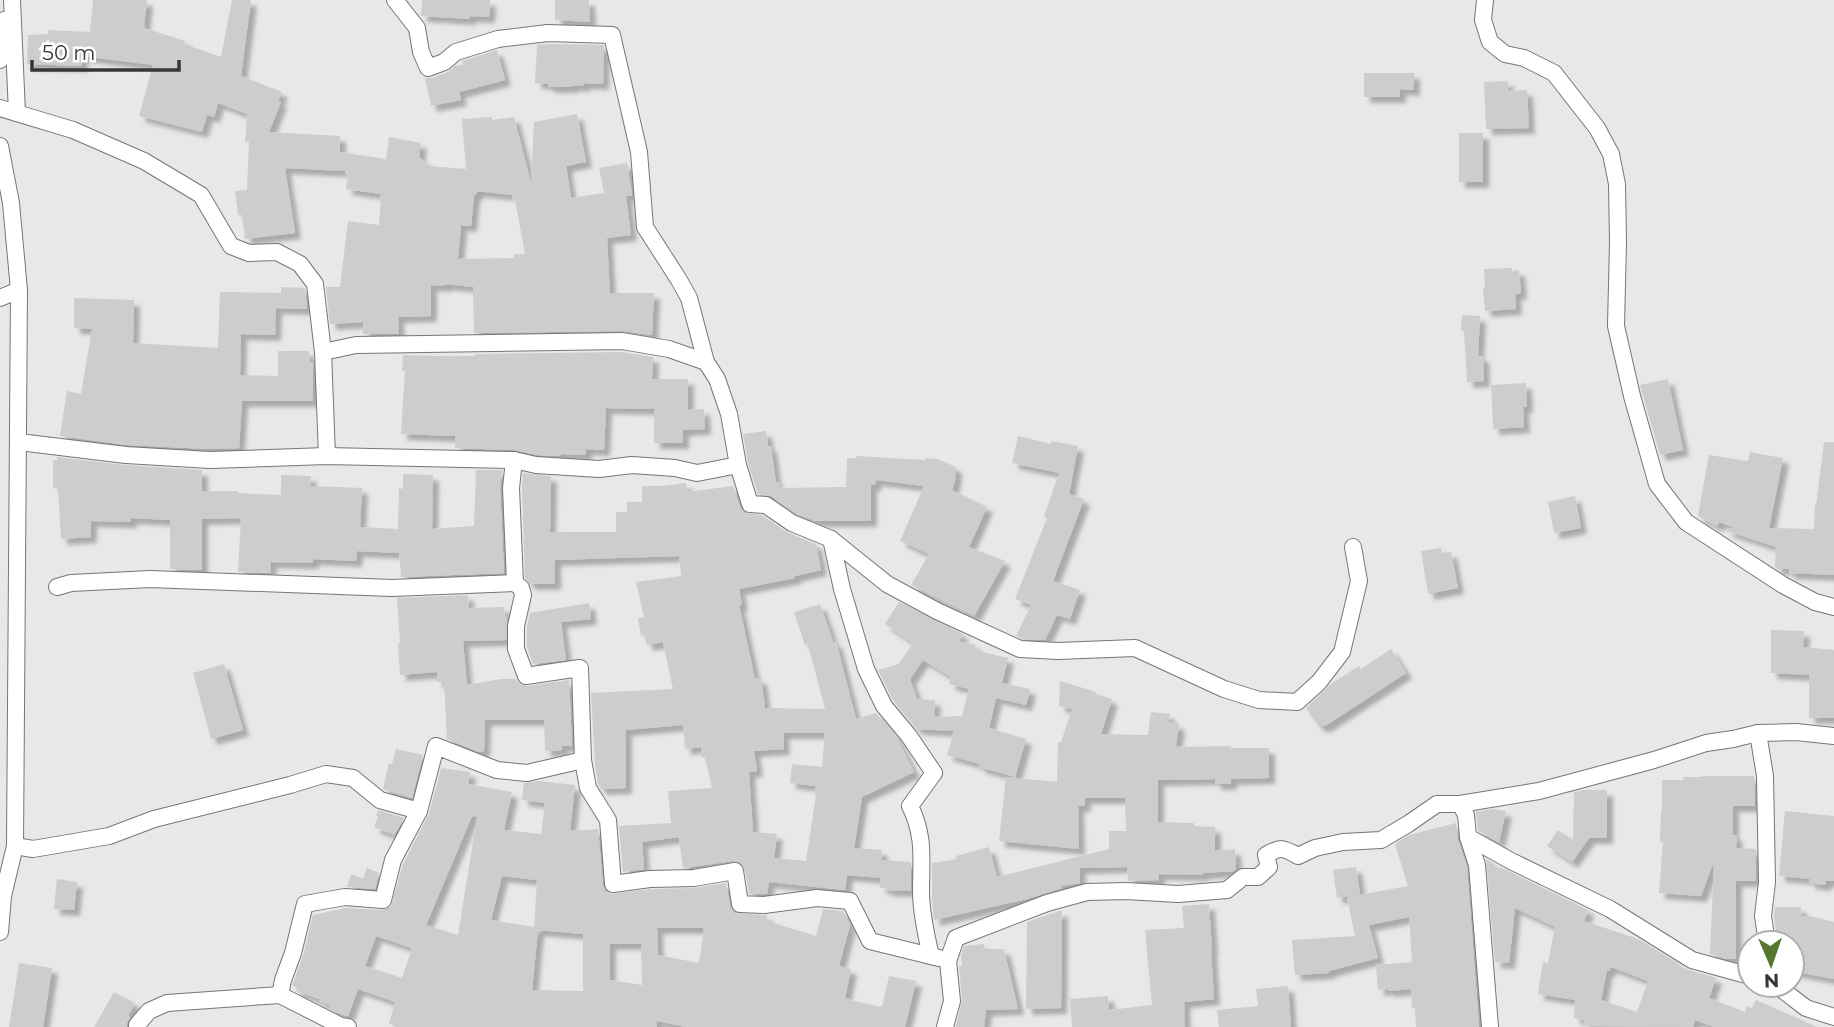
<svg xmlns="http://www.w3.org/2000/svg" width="1834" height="1027" font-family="Montserrat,sans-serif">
	<defs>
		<filter id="shadow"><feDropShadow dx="6" dy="6" stdDeviation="2" flood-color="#0004"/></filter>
	</defs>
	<rect width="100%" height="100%" fill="#e6e8ea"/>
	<g fill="#ceccce" fill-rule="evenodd" filter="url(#shadow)">
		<path d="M93,0H147L144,28L185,41L184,44L221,57L232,0H251L241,76L282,92L278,101L281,102L269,132L340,136V152L386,159L389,137L421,143L419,157L429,166L466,169L462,119L492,117V120L514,117L531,183L534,122L577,114L586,162L566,166L571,198L604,193L599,168L627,163L632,195L626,196L631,235L607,238L610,293H654L652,335L622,331L474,333L473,287L445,284V286L431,285V316L398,317L399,334H363V322L330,324L326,287H340L348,221L379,225L381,194L346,189L348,175H345V171L285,168L295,233L245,239L242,215H238L235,191L247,190L249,142H245L247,114L218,103L214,117L207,115L202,132L139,116L153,65L82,56V66L27,64L28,35L48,34V30L90,32ZM477,191L512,195L513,201L515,200L525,254H514V258L458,259L461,225L471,226L474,195H476Z"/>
		<path d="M422,0H490L489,17L470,16V19L421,16Z"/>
		<path d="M555,0H589L590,22L555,20Z"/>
		<path d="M548,44L604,45L603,84L584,83V86L572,85V87H548V84L535,83L537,45Z"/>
		<path d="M497,50L505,80L459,92L461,100L431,106L425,78H432L448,72L455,66L463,65L462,61Z"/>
		<path d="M1364,73H1414V90L1400,89V97H1364Z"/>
		<path d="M1508,81V91L1527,90L1529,128L1486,129L1484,82Z"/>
		<rect x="1459" y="133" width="24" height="49"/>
		<path d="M1512,268V271L1519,270L1521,293L1515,294L1516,309L1485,311L1483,289L1485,288L1484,269Z"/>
		<path d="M281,287L305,288L307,309L276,308L275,335L241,334L240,375L278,376V351H309L310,362H313V401H242L239,448L210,449L127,445L60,436L67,391L81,394L92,329L74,328V298L134,300L133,343L218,348L220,292L281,293Z"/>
		<path d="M1462,315L1480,316L1478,356H1483L1484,381L1467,382L1464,331H1461Z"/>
		<path d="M621,352L653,357L652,379H688V410L704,409L705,429L683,430V443H654V409L606,408L604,450L586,449V455L561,454V456L538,455L514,450L455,448V436L401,434L405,371H402L403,355L435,356H475V354Z"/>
		<path d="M1668,379L1683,450L1660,455L1640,385Z"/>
		<path d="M1526,383L1527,407H1523L1524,427L1493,429L1491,385Z"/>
		<path d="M766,431L768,446H771L776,483L779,482L780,488L846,487L847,458H856V456L926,460V458L937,459L956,467L955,481L952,490L987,507L969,547L1005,561L974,616L911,585L929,554L900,541L924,486L876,480L875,485H871V521H815L797,514L771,496L758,494L748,463L743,434Z"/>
		<path d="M1018,436L1051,444V441L1078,446L1069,494L1084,499L1053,581L1080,590L1070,619L1057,615L1045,640L1023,639L1016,636L1031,605L1015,599L1047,518L1044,516L1059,473L1012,463Z"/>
		<path d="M1824,442H1834V575L1789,573V569H1777L1775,567L1776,547L1727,531L1728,528H1735L1719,522L1717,526L1698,516L1709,455L1748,461L1750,452L1783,458L1769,528L1814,529L1815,505H1816Z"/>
		<path d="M57,457L125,465L202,470V491H238V493L281,495V475L311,476L310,486L362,488L360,527L398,529L399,488L403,489V474L433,475L432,529L474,526L476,470H502L500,488L504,573L401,577L399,553L357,551L356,561L313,559V563L271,562L270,573L238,572L241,518L202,519V570L170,569V520L131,518V522L91,521V537L61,539L58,488H53V460H57Z"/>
		<path d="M523,473L551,476L550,532H616V512H627V502H642V486H663L686,483L687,492L733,486L740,507L744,513L762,515L786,532L816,544L821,570L795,576V578L739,589L742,605H739L755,679L761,678L765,708L825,709L808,644L805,645L794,612L820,604L834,644L836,641L856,719L876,713L897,738L914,772L862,797L854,848L882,850L881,860L911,862V891L886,890V888H880L881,878L847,875L845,890L769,882L767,894H749L745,869L739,862L733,861L683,868L679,837L642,842L644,869L623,872L619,826L671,823L668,791L712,788L705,757H701V747L685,749L683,725L626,730V788L601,789L598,784L595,765L591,693L673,689L663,642L647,645L645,635L641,636L638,618L644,617L636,582L681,576L679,556L555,560V584H530L525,578L522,488ZM783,733H825L822,767L792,764L790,783L816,786L815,795H816L806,861L774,858L777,834L753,832L749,772L757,771L754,751L784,749Z"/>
		<path d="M1575,496L1581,528L1554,533L1548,502Z"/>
		<path d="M1441,548L1442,553L1451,552L1458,588L1428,594L1421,551Z"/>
		<path d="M468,595L469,608L504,607L505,617L507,616L506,640L463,641L467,685L501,679H516L519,684L527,686L569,680L572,746H562V750L545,751L544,720H485L484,751L479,752L447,739L444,682H437V672L400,675L398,643H400L397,598Z"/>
		<path d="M899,602L963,634L959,641L976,645L974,650L1008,658L1002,683L1030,689L1026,705L996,698L989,728L1026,739L1015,777L979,767L980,764L947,755L954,731L917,729L893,700L878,670L899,664L913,643L885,624ZM923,660L951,677L949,684L969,689L962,716L934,717L935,700L917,699L910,679Z"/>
		<path d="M589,603L591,619L561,622L566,660L533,664L527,647V627L530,613Z"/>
		<path d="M1771,630L1804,631L1803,647L1834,650V718H1809V675L1771,673Z"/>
		<path d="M1391,649L1406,673L1325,726H1319L1306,708L1331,684L1359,666L1361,669Z"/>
		<path d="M224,664L243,730L211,739L193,673Z"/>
		<path d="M1060,681L1096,692L1095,694L1112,699L1101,734L1148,735L1151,712L1170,714L1168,722L1179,724L1176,747L1231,746V748H1269V778L1231,779V784H1215V779L1158,780V822L1194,823V826L1215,827V851L1235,849L1236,869L1234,871L1203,873V875L1159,874V880L1138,881H1128L1127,867L1080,868V883L1062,886V888L1027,899L934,920L932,899V863L957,859L956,856L989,847L997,877L1109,849V831H1126L1125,798H1085V806H1078L1079,849L999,841L1006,777L1057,782L1058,742H1061L1072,709L1059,706Z"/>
		<path d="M396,749L423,755L412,798L383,789L389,763L392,764Z"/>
		<path d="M441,768L470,772L468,784L512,792L504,830L541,834L545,803L522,800L524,783L539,781L575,785L570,831L598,829L603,885L605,891L610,894L651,889L694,888L726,883L730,906L734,913L767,915V921L816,936L823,909L843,911L850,925L839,966L851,969L845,998L850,999L849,1000L882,1007L889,976L916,981L905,1027H686L657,1021V1027H400L389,1024L395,1002L358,989L348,1016H346L329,1008L330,1005L319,1001V999L296,991L297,988L293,986V983L303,956L313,915L346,908L382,910L391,906L403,864L429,814ZM472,816L477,817L458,935L426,925ZM502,876L537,880L534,927L491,920ZM657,928H704L699,963L658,955ZM538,930L583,934V991L532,990ZM376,936L412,948L402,978L365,966ZM610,944H641L642,985L610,980Z"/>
		<path d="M1702,776H1754L1755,806H1733V835L1737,836L1736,848L1756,849V881H1736V959H1726L1710,954L1714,861L1701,896L1659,893L1663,842H1660L1661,810H1662V780H1684L1683,777H1702Z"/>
		<path d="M1583,790H1607V838H1589L1572,862L1547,846L1558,830L1573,840L1574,792Z"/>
		<path d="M1492,809L1506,811L1499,842L1478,831L1476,812Z"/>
		<path d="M378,810L404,818L394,835L374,827L378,816H376Z"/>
		<path d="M1785,811L1834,816V881H1826L1825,885L1809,883L1810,879L1779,876Z"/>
		<path d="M1456,823L1458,840L1467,867L1479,1027H1416L1415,1008H1412L1411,989L1389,991L1388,989L1378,990L1376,965L1412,962L1409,917L1369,925L1378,958L1329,971V973L1295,975L1292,940L1355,936L1347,897L1408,886L1395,844L1409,835Z"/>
		<path d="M1486,859L1494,864V867L1504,869L1588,910L1584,921L1638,939L1676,962L1675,964L1689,970L1716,978L1709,998L1745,1012L1747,1006L1752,1008L1756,1000L1817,1027H1714L1695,1020L1693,1027L1583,1026L1584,1020L1574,1018L1575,1000L1538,994L1543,962L1548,963L1555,927L1515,908L1509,963L1495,962ZM1611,967L1648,981L1637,1012L1601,1000L1607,970L1609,971Z"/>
		<path d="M1356,867L1360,894L1337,898L1333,870Z"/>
		<path d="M367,868L379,873L375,889L347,887L351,874L363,879Z"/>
		<path d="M57,879L77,882L74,910L54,909Z"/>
		<path d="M1209,904L1212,950H1211L1214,999L1184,1002L1185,1027H1072L1070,999L1108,996L1109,1010L1152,1005L1145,930L1184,928L1182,906Z"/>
		<path d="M1775,907H1801V916H1810L1834,922V979L1792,971V939H1777L1774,916Z"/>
		<path d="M1062,910L1061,1008L1026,1009L1027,922Z"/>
		<path d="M984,944L985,949H1004L1018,1009L986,1010L984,1027H956L962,1000L959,966H962L961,956L964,946Z"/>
		<path d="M19,963L52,968L43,1027H9Z"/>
		<path d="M1288,986L1291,1027H1219L1217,1010L1258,1006L1256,989Z"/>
		<path d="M114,992L135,1003L128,1016L130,1017L127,1023V1027H94Z"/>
	</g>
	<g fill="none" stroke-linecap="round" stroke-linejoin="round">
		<g stroke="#757678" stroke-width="18">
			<g id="street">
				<path d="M12,0L17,113"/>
				<path d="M395,0L417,28L421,52L428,68L444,62L456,52L498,39L548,33L612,35L639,152L645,227L679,280L689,298L706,362"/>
				<path d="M1485,0L1483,20L1490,42L1505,54L1524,58L1554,73L1597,128L1611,154L1617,184L1618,242L1616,326L1632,396L1657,484L1686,522L1783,585L1815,602L1834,607"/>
				<path d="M0,60L4,20"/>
				<path d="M0,108L73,130L144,161L201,195L231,246L249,253L277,252L300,264L315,284L323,352L327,456"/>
				<path d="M0,146L11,203L19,290L15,846L3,896L0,932"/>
				<path d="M0,298L19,290"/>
				<path d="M323,352L356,345L622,341L669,349L706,362L717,379L729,414L738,465L750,504L766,505L792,523L831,539L842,589L866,669L884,706L909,736L934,773L910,806C925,836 921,859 921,891C921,913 926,935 931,956"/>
				<path d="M19,442L126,455L210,460L327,456L514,460L536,465L599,469L632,465L675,468L697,473L738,465"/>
				<path d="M514,460L511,488L515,583L521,588L523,595L516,626V649L526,676L580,668L583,760L588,788L608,820L613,884L650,879L694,878L735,871L740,904L764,905L817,898L850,901L870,941L939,958"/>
				<path d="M831,539L887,584L937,611L1020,649L1058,651L1135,648L1224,689L1259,700L1297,702L1319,682L1342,652L1359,581L1353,547"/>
				<path d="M57,587L71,583L150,579L392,588L515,583"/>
				<path d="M1758,733L1765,776L1767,882L1763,916L1767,943"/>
				<path d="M1460,804L1466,815L1468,837L1511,861L1610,909L1692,960L1750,976"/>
				<path d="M1468,837L1477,865L1490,1027"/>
				<path d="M15,846L33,849L109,836L154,819L290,785L326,774L353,778L380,800L419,811"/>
				<path d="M1776,985L1806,1008L1834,1017"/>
				<path d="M280,995L283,980L293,953L305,904L345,897L383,900L393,860L419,811L436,746L497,770L527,773L583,760"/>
				<path d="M138,1027L137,1025L149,1011L167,1003L280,995L341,1026L348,1027"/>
				<path d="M945,1027L952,1001L948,961L956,938L1047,903L1087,892L1126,891L1178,894L1227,890L1243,877H1258L1269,867L1266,855C1281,846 1284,848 1298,856L1315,848L1343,842L1381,840L1408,824L1437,804H1460L1539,791L1654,760L1706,743L1733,739L1758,733L1796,732L1834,736"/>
			</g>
		</g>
		<use href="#street" stroke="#fff" stroke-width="16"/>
	</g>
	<g transform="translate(1771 964) rotate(178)"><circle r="33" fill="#ffffff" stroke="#afafaf" stroke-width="2"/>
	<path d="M0-5L12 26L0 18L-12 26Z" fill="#55772f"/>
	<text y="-10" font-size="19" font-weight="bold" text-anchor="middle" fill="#363738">N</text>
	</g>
	<path d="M32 60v10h147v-10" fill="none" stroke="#363738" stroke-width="3.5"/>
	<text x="42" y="60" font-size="21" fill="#363738" stroke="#ffffff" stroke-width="5" paint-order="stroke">50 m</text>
</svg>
